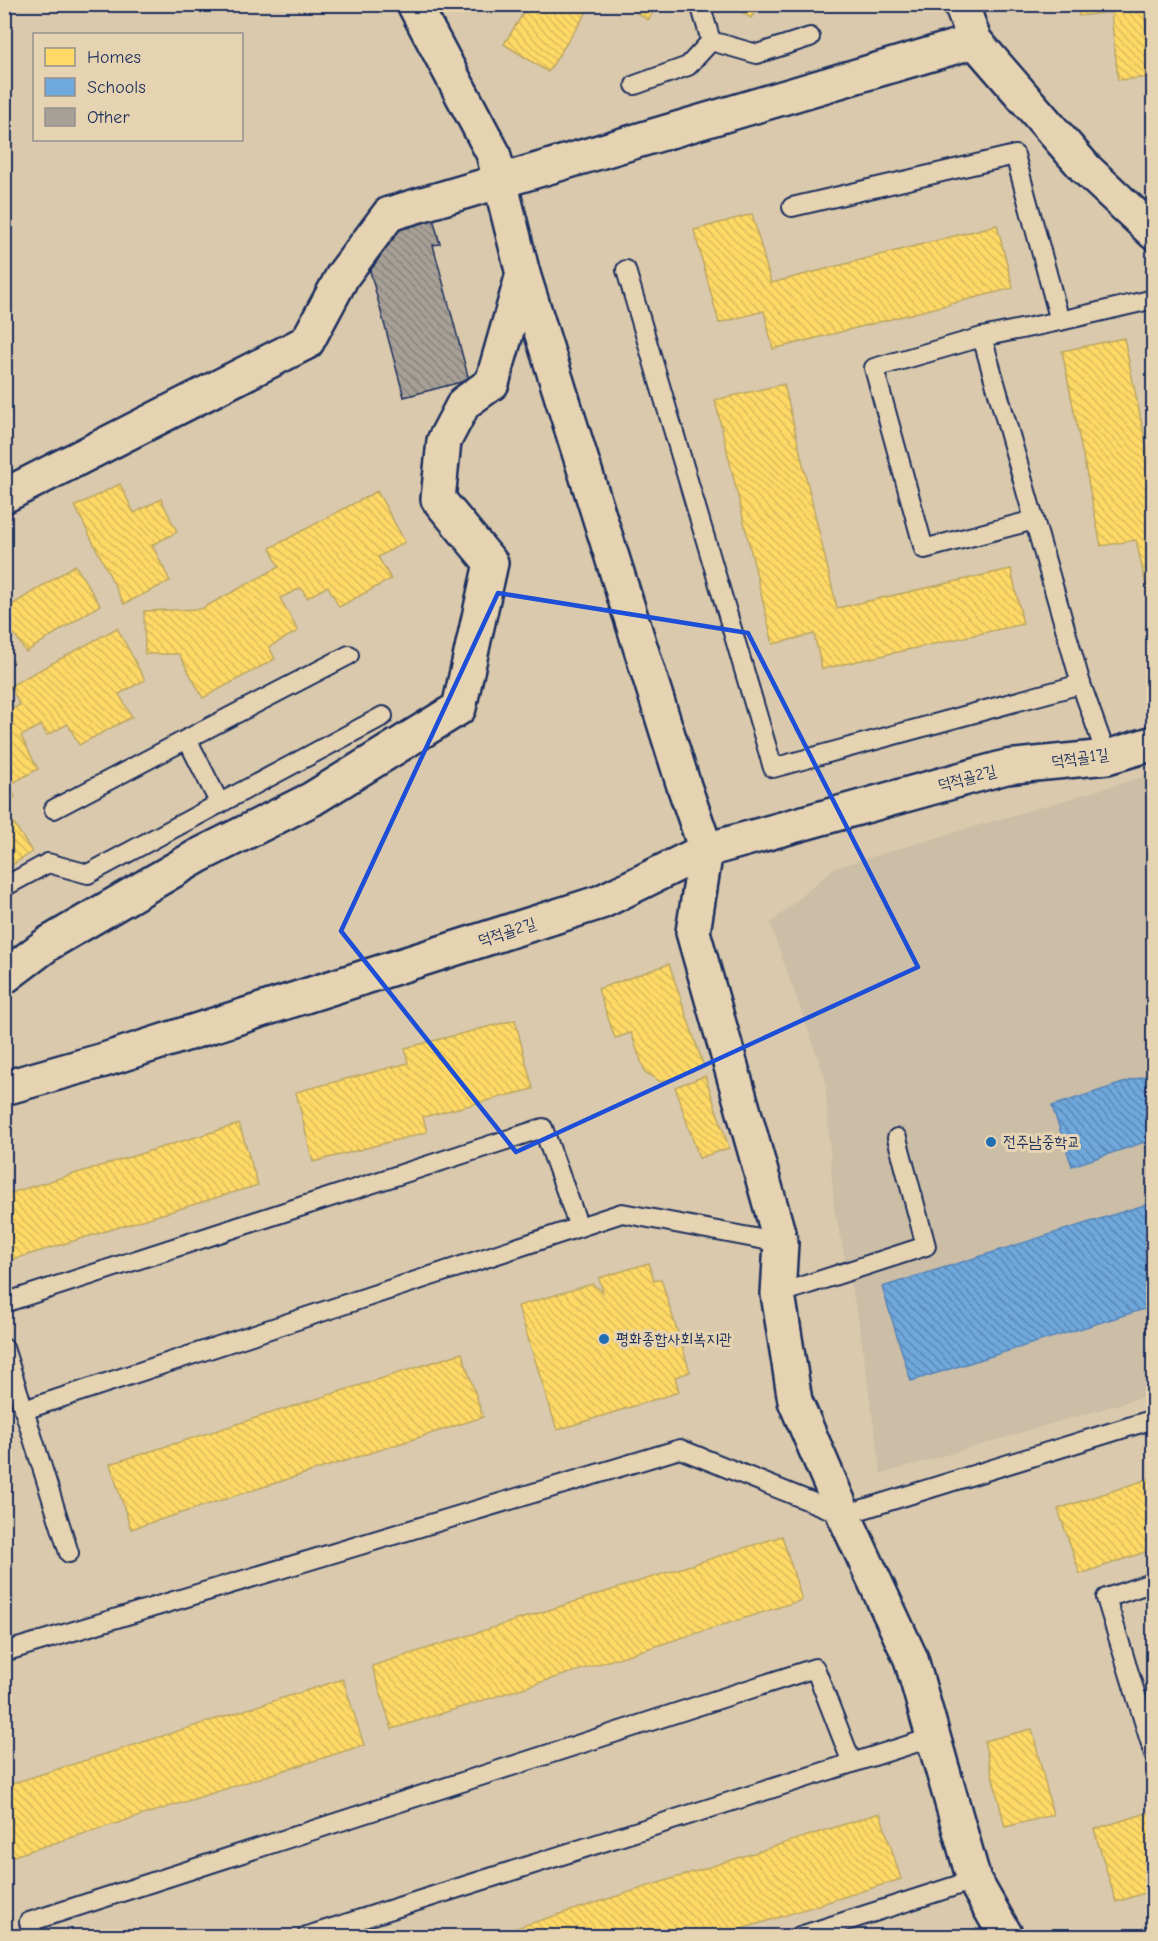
<svg xmlns="http://www.w3.org/2000/svg" width="1158" height="1941" font-family="'Comic Neue','Poor Story',sans-serif">
	<defs>
		<pattern id="homes-back-hatch" width="6" height="6" patternUnits="userSpaceOnUse" patternTransform="scale(1.5)"><rect width="6" height="6" fill="#ffd966"/><path d="M-1 5l2 2M0 0l6 6M5-1l2 2" fill="none" stroke="#dabb5b"/></pattern>
		<pattern id="schools-back-hatch" width="6" height="6" patternUnits="userSpaceOnUse" patternTransform="scale(1.5)"><rect width="6" height="6" fill="#6fa8dc"/><path d="M-1 5l2 2M0 0l6 6M5-1l2 2" fill="none" stroke="#5a89b6"/></pattern>
		<pattern id="building-back-hatch" width="6" height="6" patternUnits="userSpaceOnUse" patternTransform="scale(1.5)"><rect width="6" height="6" fill="#a7a097"/><path d="M-1 5l2 2M0 0l6 6M5-1l2 2" fill="none" stroke="#87837e"/></pattern>
	</defs>
	<rect width="100%" height="100%" fill="#dac9ac"/>
	<filter id="ink" filterUnits="userSpaceOnUse"><feTurbulence type="fractalNoise" baseFrequency=".0167" numOctaves="2"/><feDisplacementMap in="SourceGraphic" scale="12" xChannelSelector="R" yChannelSelector="G"/><feConvolveMatrix kernelMatrix="1 2 1 2 8 2 1 2 1" color-interpolation-filters="sRGB"/></filter>
	<g filter="url(#ink)">
		<path fill="#cbbda6" d="M1153,774V1394L881,1474L859,1322L834,1207L825,1077L770,924L834,868Z"/>
		<g fill="url(#homes-back-hatch)" stroke="#bba664" stroke-width="1.5">
			<path d="M529,4H592L548,72L504,44Z"/>
			<path d="M623,4H658L648,20Z"/>
			<path d="M730,4H760L751,18Z"/>
			<path d="M1078,4H1154V8L1144,9L1151,77L1118,80L1111,12L1079,16Z"/>
			<path d="M752,214L771,283L997,225L1013,288L773,349L764,311L719,323L694,230Z"/>
			<path d="M1124,338L1154,483V602L1150,603L1136,540L1101,546L1062,351Z"/>
			<path d="M784,384L837,608L1011,569L1023,624L822,669L814,634L773,644L715,400Z"/>
			<path d="M120,484L134,513L161,499L177,532L152,545L170,581L124,604L75,506Z"/>
			<path d="M377,491L405,542L378,557L391,579L339,607L328,586L307,598L301,588L280,598L298,631L269,647L275,659L203,698L179,654H145L144,611L201,609L279,567L270,548Z"/>
			<path d="M75,565L100,605L26,652L4,618V610Z"/>
			<path d="M117,628L145,680L119,694L132,717L79,745L68,724L47,735L41,725L21,736L38,769L9,785L15,797L4,802V713L20,705L10,686Z"/>
			<path d="M4,808L32,852L4,870Z"/>
			<path d="M669,964L704,1067L661,1082L645,1072L631,1033L615,1038L598,989Z"/>
			<path d="M515,1020L533,1089L423,1117L427,1132L313,1162L296,1092L408,1063L405,1048Z"/>
			<path d="M705,1076L729,1148L699,1158L675,1087Z"/>
			<path d="M239,1124L258,1185L4,1262V1195Z"/>
			<path d="M649,1263L654,1281L661,1279L690,1372L675,1377L679,1392L557,1430L518,1306L592,1284L603,1292L599,1278Z"/>
			<path d="M462,1353L483,1417L131,1529L110,1464Z"/>
			<path d="M1154,1477V1549L1080,1574L1058,1509Z"/>
			<path d="M782,1536L802,1600L392,1729L372,1666Z"/>
			<path d="M343,1679L364,1745L4,1859V1786Z"/>
			<path d="M1032,1729L1053,1815L1005,1827L984,1741Z"/>
			<path d="M1154,1811V1890L1116,1902L1094,1829Z"/>
			<path d="M880,1813L901,1879L719,1936H501L500,1933Z"/>
		</g>
		<g fill="url(#schools-back-hatch)" stroke="#5684b6" stroke-width="1.5">
			<path d="M1154,1073V1139L1072,1166L1052,1106Z"/>
			<path d="M1154,1202V1306L911,1381L882,1287Z"/>
		</g>
		<path fill="url(#building-back-hatch)" stroke="#1b2f5e" stroke-width="1.5" d="M433,218L440,244L433,245L469,380L404,397L370,271L401,226Z"/>
		<g fill="none" stroke-linecap="round" stroke-linejoin="round">
			<g stroke="#1b2f5e" stroke-width="22">
				<g id="lane">
					<path d="M700,4L711,41L757,54L810,37"/>
					<path d="M635,85L688,66L711,41"/>
					<path d="M792,207L1015,155L1060,321L982,337L1081,684L1107,757"/>
					<path d="M626,270L773,768L1081,684"/>
					<path d="M1060,321L1154,299"/>
					<path d="M982,337L874,368L924,549L1034,520"/>
					<path d="M220,804L187,739L349,655"/>
					<path d="M54,809L187,739"/>
					<path d="M4,887L48,863L88,874L383,716"/>
					<path d="M778,1294L926,1246L897,1138"/>
					<path d="M4,1303L543,1128L579,1227"/>
					<path d="M4,1348L24,1410L622,1213L781,1243"/>
					<path d="M24,1410L69,1553"/>
					<path d="M1154,1582L1106,1598L1154,1754"/>
					<path d="M4,1652L680,1449L844,1515L1154,1419"/>
					<path d="M33,1936L29,1922L815,1668L852,1763"/>
					<path d="M307,1936L934,1737"/>
					<path d="M800,1936L974,1880"/>
				</g>
			</g>
			<g stroke="#1b2f5e" stroke-width="38">
				<g id="street">
					<path d="M414,4L493,153L523,274L684,786L706,850L693,932L781,1243L778,1294L795,1401L844,1515L911,1659L974,1880L1006,1936"/>
					<path d="M961,4L975,41L1086,169L1154,233"/>
					<path d="M4,496L307,342L343,275L389,214L975,41"/>
					<path d="M4,977L49,943L198,856L312,799L459,708L491,563L438,499L444,441L464,403L492,383L523,274"/>
					<path d="M4,1088L104,1060L601,902L706,850L1006,767L1107,757L1154,743"/>
				</g>
			</g>
			<use href="#lane" stroke="#e6d3b1" stroke-width="18"/>
			<use href="#street" stroke="#e6d3b1" stroke-width="33"/>
		</g>
	</g>
	<path fill="none" stroke="#1d4ed8" stroke-width="4.5" stroke-linejoin="round" d="M498,593L748,633L918,967L516,1152L341,931Z"/>
	<g fill="#1f6fb2" stroke="#e6d3b1" stroke-width="2">
		<circle cx="991" cy="1142" r="6"/>
		<circle cx="604" cy="1339" r="6"/>
	</g>
	<g text-anchor="middle" dominant-baseline="central" stroke-width="6" stroke-linejoin="round" paint-order="stroke">
		<g font-size="16" fill="#1b2f5e" stroke="#e6d3b1">
			<text transform="translate(1080 758) rotate(-8)">덕적골1길</text>
			<text transform="translate(967 778) rotate(-15)">덕적골2길</text>
			<text transform="translate(507 932) rotate(-18)">덕적골2길</text>
		</g>
		<g font-size="16" fill="#1b2f5e" stroke="#e6d3b1" text-anchor="start">
			<text x="1003" y="1142">전주남중학교</text>
			<text x="616" y="1339">평화종합사회복지관</text>
		</g>
	</g>
	<rect width="1158" height="1941" fill="none" stroke="#e6d3b1" stroke-width="24"/>
	<rect x="12" y="12" width="1134" height="1917" fill="none" stroke="#1b2f5e" stroke-width="2" filter="url(#ink)"/>
	<rect x="33" y="33" width="210" height="108" fill="#e6d3b1" stroke="#959190" stroke-width="1.5"/>
	<rect x="45" y="48" width="30" height="18" fill="#ffd966" stroke="#959190" stroke-width="1.5"/>
	<text x="87" y="63" font-size="18" fill="#1b2f5e">Homes</text>
	<rect x="45" y="78" width="30" height="18" fill="#6fa8dc" stroke="#959190" stroke-width="1.5"/>
	<text x="87" y="93" font-size="18" fill="#1b2f5e">Schools</text>
	<rect x="45" y="108" width="30" height="18" fill="#a7a097" stroke="#959190" stroke-width="1.5"/>
	<text x="87" y="123" font-size="18" fill="#1b2f5e">Other</text>
</svg>
